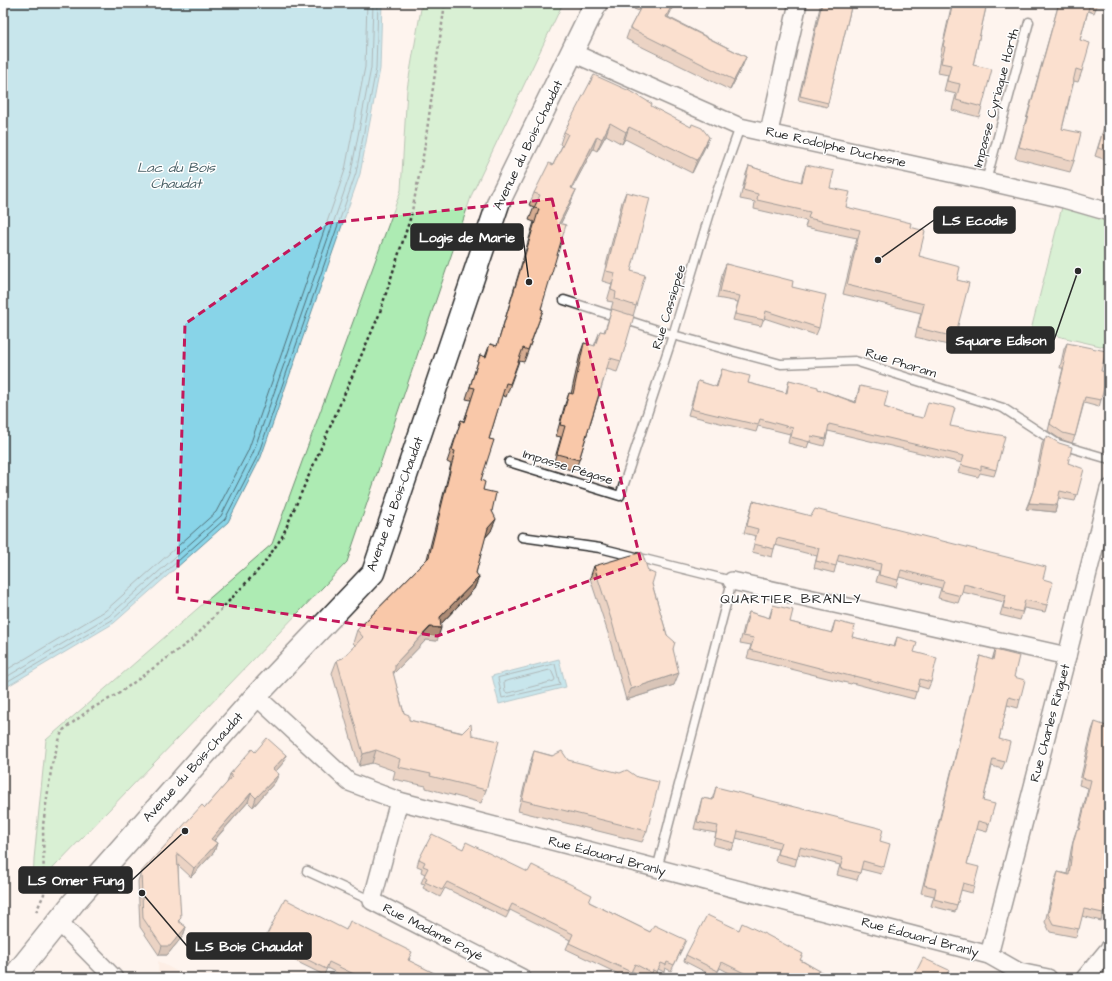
<svg xmlns="http://www.w3.org/2000/svg" width="1112" height="981" font-family="'Architects Daughter',sans-serif">
	<rect width="100%" height="100%" fill="#fef4ee"/>
	<filter id="ink" filterUnits="userSpaceOnUse"><feTurbulence type="fractalNoise" baseFrequency=".025" numOctaves="2"/><feDisplacementMap in="SourceGraphic" scale="8" xChannelSelector="R" yChannelSelector="G"/><feConvolveMatrix kernelMatrix="1 2 1 2 8 2 1 2 1" color-interpolation-filters="sRGB"/></filter>
	<g filter="url(#ink)">
		<path fill="#fce7d9" d="M158,961L189,978H158Z"/>
		<g fill="#adebb3" stroke="#6c8b6f">
			<path d="M422,3H563L472,194L347,562L33,889L34,859L46,740L272,544L401,190L407,89Z"/>
			<path d="M1064,199L1109,212V348L1031,330Z"/>
		</g>
		<g fill="#88d4e8" stroke="#63909c">
			<path d="M3,3H382L380,69L360,174L261,457L228,522L114,623L3,689Z"/>
			<path d="M559,659L566,687L499,704L492,676Z"/>
		</g>
		<g fill="none" stroke-linecap="round" stroke-linejoin="round">
			<g stroke="#506f77" stroke-width="1">
				<path d="M555,664L560,685L502,698L498,678Z"/>
				<path d="M551,670L555,679L554,681L508,693L505,692L504,682Z"/>
				<path d="M3,672L105,611L216,512L248,451L345,170L365,67L367,3"/>
				<path d="M3,679L109,616L221,516L253,453L351,172L371,68L373,3"/>
				<path d="M3,684L112,620L225,519L258,455L356,173L376,69L378,3"/>
			</g>
			<g stroke="#2b2b2b" stroke-width="11">
				<g id="lane">
					<path d="M986,181L1029,22"/>
					<path d="M564,300L673,335L781,364L855,361L1003,408L1058,444L1109,459"/>
					<path d="M509,462L620,496L673,335L713,203L740,127"/>
					<path d="M522,537L600,548L732,581L657,869"/>
					<path d="M307,871L372,901"/>
				</g>
			</g>
			<g stroke="#2b2b2b" stroke-width="20">
				<g id="street">
					<path d="M573,53L740,127L986,181L1064,199L1109,212"/>
					<path d="M769,132L798,3"/>
					<path d="M732,581L1067,656"/>
					<path d="M256,696L349,782L399,801L989,955L1019,972L1048,978"/>
					<path d="M399,801L372,901L522,978"/>
					<path d="M59,922L114,978"/>
					<path d="M989,955L1067,656L1109,489"/>
					<path d="M1085,978L1109,949"/>
				</g>
			</g>
			<g stroke="#2b2b2b" stroke-width="25">
				<path id="secondary" d="M13,978L74,902L256,696L373,573L499,201L596,3"/>
			</g>
			<path stroke="#2b2b2b" stroke-width="2.5" stroke-dasharray="3 3" stroke-linecap="butt" d="M36,912L44,894L43,825L52,764L62,731L89,710L118,694L193,639L263,565L282,537L379,315L411,216L424,151L445,3"/>
			<use href="#lane" stroke="#fff" stroke-width="8"/>
			<use href="#street" stroke="#fff" stroke-width="17"/>
			<use href="#secondary" stroke="#fff" stroke-width="22"/>
		</g>
		<g fill="#d6ac91" stroke="#2b2b2b">
			<path d="M637,3H675L668,17L746,57L742,67L730,90L626,39L630,28L639,11L634,9Z"/>
			<path d="M821,3H852L827,107L798,100Z"/>
			<path d="M952,3H996L995,5L987,3L973,65L982,107L979,117L952,110L956,94L944,91L948,75L938,73L941,57L940,56Z"/>
			<path d="M1059,3H1098L1094,13L1088,11L1080,40L1082,71L1078,82L1074,81L1062,129L1074,161L1070,172L1015,158Z"/>
			<path d="M651,107L709,137L704,149L692,173L625,139L622,144L606,135L597,151L593,149L572,188L571,202L561,223L541,309L543,310L524,362L519,361L506,397L502,395L489,439L481,480L483,490L492,511L491,531L485,538L476,573L479,577L474,589L441,624L437,641L426,640L394,673L393,674L404,713L409,720L472,735L486,790L481,803L426,788V786L393,779L395,771L372,763L359,766L332,673L337,660L343,658L355,645L353,643L357,630L427,559L451,464L447,462L461,420L464,421L471,400L466,399L480,355L485,357L490,344L497,346L534,222L529,220L534,207L529,205L534,193L553,165L562,146L560,144L564,132Z"/>
			<path d="M1106,121L1109,122V161L1095,156Z"/>
			<path d="M806,165L830,188L846,207L910,227L919,256L957,280L955,337L952,346L915,337L921,313L843,294L857,238L805,227L807,221L754,209L755,202L740,199L746,174L749,166L782,177L801,182L803,174Z"/>
			<path d="M626,192L631,271L636,306L633,316L621,361L617,372L607,369L579,460L575,471L553,465L561,437L556,436L565,404L569,393L571,394L580,354L584,343L594,346L600,331L604,332L612,310L611,309L613,302L607,301L612,284L602,281L622,202Z"/>
			<path d="M726,264L792,287L819,328L816,335L764,318L761,326L733,320L738,302L717,298L723,271Z"/>
			<path d="M1067,343L1101,371V400L1099,407L1084,403L1075,436L1072,443L1060,439L1048,431L1063,368H1060L1064,349Z"/>
			<path d="M722,369L748,383L786,393L789,380L818,389L855,402L860,386L884,407L904,414L950,426L996,470L994,476L980,473L978,477L958,472L962,463L828,431L826,439L824,446L809,442L807,448L788,443L790,434L758,426L756,432L688,415L698,381L716,387Z"/>
			<path d="M1045,438L1068,463L1077,495L1075,501L1058,498L1057,505L1055,512L1026,509L1033,491L1042,444Z"/>
			<path d="M753,501L1043,579L1047,605L1045,612L1024,608L1020,620L1000,615L1004,602L962,592L958,603L938,598L941,588L899,577L896,587L876,582L879,571L837,561L834,573L814,568L817,556L775,545L772,557L752,552L756,536L744,533L751,508Z"/>
			<path d="M594,566L652,584L667,635L673,649L674,685L626,700L608,633L590,578Z"/>
			<path d="M773,605L790,622L831,633L835,621L852,637L894,647L897,637L914,652L931,682L928,689L918,686L914,699L852,683L851,684L747,658L751,645L740,643L746,619L749,612L769,618Z"/>
			<path d="M995,650L1014,677L1020,700L1018,708L1007,705L999,739L1005,762L1002,769L992,766L983,801L989,824L987,832L976,829L967,864L974,886L972,893L961,890L955,912L931,906L934,896L921,893L978,664L980,656L992,660Z"/>
			<path d="M1095,722L1103,913L1101,921L1082,916L1076,937L1050,932L1045,922L1055,880L1058,872L1067,874L1071,850L1074,837L1077,829L1078,830L1088,788L1079,785L1092,730Z"/>
			<path d="M534,751L568,760L647,831L642,842L518,811L530,763Z"/>
			<path d="M255,752L286,755L283,763L276,771L275,782L253,807L248,802L214,841L217,843L214,852L191,877L178,865L179,922L186,927L183,936L167,955H159L140,927L138,881L141,872L205,808L227,783L230,774Z"/>
			<path d="M716,787L880,841L884,867L881,874L861,869L857,880L837,875L840,865L798,854L795,866L775,861L778,849L736,838L732,850L713,845L716,833L694,829L700,805L702,798L712,800Z"/>
			<path d="M463,849L589,902L650,932L683,947L671,971L665,968L664,972L658,969L654,978L651,976L650,978H647L632,971L629,978H627L566,949L570,940L510,910L506,918L445,888L440,897L423,888L425,884L421,883L425,874L421,872L422,868L417,866L419,859Z"/>
			<path d="M346,930L410,958L409,961L444,978H347L327,968L324,975L263,945L265,938Z"/>
			<path d="M739,930L801,960L830,978H739L720,968L715,977L684,961L686,955Z"/>
		</g>
		<g fill="#ae8c76" stroke="#2b2b2b">
			<path d="M673,3H675L663,27L666,17Z"/>
			<path d="M746,57L742,67L730,90L734,80Z"/>
			<path d="M610,123L606,135L597,151L602,139Z"/>
			<path d="M629,127L625,139L622,144L626,132Z"/>
			<path d="M597,136L593,149L566,200L571,188Z"/>
			<path d="M709,137L704,149L692,173L697,160Z"/>
			<path d="M576,190L571,202L555,235L559,223Z"/>
			<path d="M1029,503L1057,505L1055,512L1026,509Z"/>
			<path d="M496,519L491,531L483,540L488,528Z"/>
			<path d="M479,577L474,589L437,628H441L437,641L426,640L394,673L391,681L395,664Z"/>
			<path d="M679,673L674,685L626,700L631,689Z"/>
			<path d="M376,750L372,763L359,766L363,754Z"/>
			<path d="M286,755L283,763L270,778L273,769Z"/>
			<path d="M279,774L275,782L253,807L256,798Z"/>
			<path d="M251,793L248,802L208,847L211,839Z"/>
			<path d="M217,843L214,852L191,877L194,868Z"/>
			<path d="M186,927L183,936L167,955H159L162,946Z"/>
		</g>
		<g fill="#f9c8a9" stroke="#2b2b2b">
			<path d="M643,3H673L666,17L746,57L734,80L630,28Z"/>
			<path d="M822,3H852L828,103L800,96Z"/>
			<path d="M953,3H987L973,65L992,69L982,107L956,100L960,84L947,81L951,65L941,63L945,47L943,46Z"/>
			<path d="M1059,3H1090L1080,40L1090,43L1082,71L1076,69L1062,129L1081,133L1074,161L1019,147Z"/>
			<path d="M594,75L634,93L652,104L651,106L691,127L692,124L702,128L709,137L697,160L629,127L626,132L610,123L602,139L597,136L571,188L576,190L559,223L566,225L541,309L543,310L528,350L523,348L510,384L506,383L489,439L494,440L481,480L485,482L483,490L496,493L492,511L496,519L488,528L476,573L479,577L440,617L441,628L430,627L395,664V669L393,672L401,703L404,713L409,715V720L462,733L471,724L472,735L499,741L486,790L430,776L431,774L398,767L400,759L376,750L363,754L337,660L343,658L363,637L357,630L429,557L455,451L452,450L461,420L464,422L475,388L470,387L480,355L486,357L490,344L497,346L539,209L534,208L540,195L534,193L549,163L553,165L568,134L564,132Z"/>
			<path d="M1106,121L1109,122V152L1098,148Z"/>
			<path d="M806,165L834,171L830,188L850,192L846,207L911,223L910,227L925,231L919,256L960,267L957,280L969,283L955,337L918,328L924,304L847,285L860,230L808,218L810,212L757,200L758,194L743,190L749,166L782,177L802,182Z"/>
			<path d="M626,192L650,198L631,271L645,275L636,306L615,299L616,292L611,290L615,273L606,271Z"/>
			<path d="M726,264L793,281L792,287L826,295L819,328L766,311L764,320L735,314L740,296L720,292Z"/>
			<path d="M612,309L634,316L621,361L610,358L579,460L557,454L565,426L560,425L569,393L573,394L584,343L595,346L600,331L605,332Z"/>
			<path d="M1067,343L1106,351L1101,371L1108,372L1101,400L1085,397L1075,436L1063,433L1050,424L1065,362L1063,361Z"/>
			<path d="M722,369L750,376L748,383L787,393L789,380L818,387V389L856,403L860,386L888,392L884,407L904,414L923,418L928,402L955,408L950,426L1005,436L996,470L981,466V470L961,465L964,456L829,424L826,439L811,436L810,442L791,437L793,428L760,419L758,425L691,409L698,381L717,387Z"/>
			<path d="M1047,436L1059,443L1072,447L1068,463L1084,469L1077,495L1060,491L1057,505L1029,503L1035,485L1045,438H1047Z"/>
			<path d="M753,501L811,516L815,509L1046,567L1043,579L1053,582L1047,605L1025,600L1022,612L1003,608L1006,595L964,584L961,596L941,591L944,581L901,570L898,580L879,575L881,564L839,554L836,566L816,561L819,548L777,538L774,549L754,544L758,529L747,526Z"/>
			<path d="M642,552L648,571L655,574L652,584L667,635L675,642L673,649L679,673L631,689L612,622L594,566Z"/>
			<path d="M773,605L793,610L790,622L832,633L835,621L855,626L852,637L895,647L897,637L917,643L914,652L937,658L931,682L920,679L917,692L854,676V677L750,650L754,638L743,636L749,612L770,618Z"/>
			<path d="M995,650L1019,656L1014,677L1025,680L1020,700L1009,697L999,739L1010,742L1005,762L993,759L983,801L995,804L989,824L978,821L967,864L979,867L974,886L963,883L957,905L934,899L936,888L924,885L980,656L993,660Z"/>
			<path d="M1095,722L1109,727V891L1103,913L1084,909L1079,929L1053,924L1048,914L1058,872L1069,875L1073,843L1077,829L1079,830L1091,780L1082,778Z"/>
			<path d="M267,738L286,755L273,769L279,774L256,798L251,793L211,839L217,843L194,868L177,853L181,918L178,921L186,927L170,946H162L143,918L141,872L202,805L205,808L232,777L230,774L252,749L255,752Z"/>
			<path d="M534,751L552,756L562,751L568,760L620,773L627,770L637,777L659,782L647,831L522,800Z"/>
			<path d="M716,787L883,829L880,841L890,844L884,867L863,861L860,873L840,868L843,858L800,847L797,859L777,854L781,842L738,831L735,843L715,838L718,826L697,822L702,798L713,800Z"/>
			<path d="M432,834L463,849L466,842L528,872L532,865L592,895L589,902L650,932L654,925L686,940L674,965L667,962L666,965L661,963L657,972L653,970L652,973L635,964L631,972L569,943L573,934L512,904L508,912L447,882L442,890L425,882L427,878L424,876L428,868L423,866L425,862L419,859Z"/>
			<path d="M285,899L346,930L350,921L412,952L408,960L444,978H362L329,962L326,969L265,938Z"/>
			<path d="M707,915L739,930L742,923L767,935L803,954L800,960L831,977L830,978H754L722,962L718,971L686,955Z"/>
			<path d="M923,958L949,970L945,978H913Z"/>
		</g>
	</g>
	<path d="M0 0H1112V981H0ZM552,199L641,562L437,636L177,598L185,324L328,223Z" fill="#fef4ee" fill-opacity=".55" fill-rule="evenodd"/>
	<path fill="none" stroke="#c2185b" stroke-width="3" stroke-dasharray="8 5" stroke-linejoin="round" d="M552,199L641,562L437,636L177,598L185,324L328,223Z"/>
	<g text-anchor="middle" dominant-baseline="central" stroke-width="3" stroke-linejoin="round" paint-order="stroke">
		<g font-size="13" fill="#2b2b2b" stroke="#fff">
			<text transform="translate(996 98) rotate(-75)">Impasse Cyriaque Horth</text>
			<text transform="translate(528 145) rotate(-64)">Avenue du Bois-Chaudat</text>
			<text transform="translate(836 147) rotate(13)">Rue Rodolphe Duchesne</text>
			<text transform="translate(669 307) rotate(-73)">Rue Cassiopée</text>
			<text transform="translate(901 363) rotate(17)">Rue Pharam</text>
			<text transform="translate(568 467) rotate(17)">Impasse Pégase</text>
			<text transform="translate(395 504) rotate(-70)">Avenue du Bois-Chaudat</text>
			<text transform="translate(1050 723) rotate(-75)">Rue Charles Ringuet</text>
			<text transform="translate(193 767) rotate(-48)">Avenue du Bois-Chaudat</text>
			<text transform="translate(607 856) rotate(15)">Rue Édouard Branly</text>
			<text transform="translate(433 932) rotate(27)">Rue Madame Payé</text>
			<text transform="translate(920 937) rotate(15)">Rue Édouard Branly</text>
		</g>
		<g font-size="14" font-style="italic" fill="#475e64" stroke="#fff">
			<text x="176" y="168">Lac du Bois<tspan x="176" dy="16">Chaudat</tspan></text>
		</g>
		<g font-size="14" letter-spacing="1" fill="#2b2b2b" stroke="#fff">
			<text x="791" y="599">QUARTIER BRANLY</text>
		</g>
	</g>
	<path fill="none" stroke="#2b2b2b" stroke-width="1.5" d="M878 260L934 220M529 282L523 237M1078 271L1054 340M185 831L132 880M142 893L187 946"/>
	<g fill="#2b2b2b" stroke="#fff" stroke-width="1.5">
		<circle cx="878" cy="260" r="4"/>
		<circle cx="529" cy="282" r="4"/>
		<circle cx="1078" cy="271" r="4"/>
		<circle cx="185" cy="831" r="4"/>
		<circle cx="142" cy="893" r="4"/>
	</g>
	<g fill="#2b2b2b" stroke="#2b2b2b" stroke-width="1.5">
		<rect x="934" y="207" width="81" height="26" rx="4"/>
		<rect x="411" y="224" width="112" height="26" rx="4"/>
		<rect x="947" y="327" width="107" height="26" rx="4"/>
		<rect x="19" y="867" width="113" height="26" rx="4"/>
		<rect x="187" y="933" width="124" height="26" rx="4"/>
	</g>
	<g font-size="14" text-anchor="middle" font-weight="bold" fill="#fff">
		<text x="975" y="225">LS Ecodis</text>
		<text x="467" y="242">Logis de Marie</text>
		<text x="1001" y="345">Square Edison</text>
		<text x="76" y="885">LS Omer Fung</text>
		<text x="249" y="951">LS Bois Chaudat</text>
	</g>
	<rect width="1112" height="981" fill="none" stroke="#fff" stroke-width="16"/>
	<rect x="8" y="8" width="1096" height="965" fill="none" stroke="#2b2b2b" stroke-width="1.5" filter="url(#ink)"/>
</svg>
